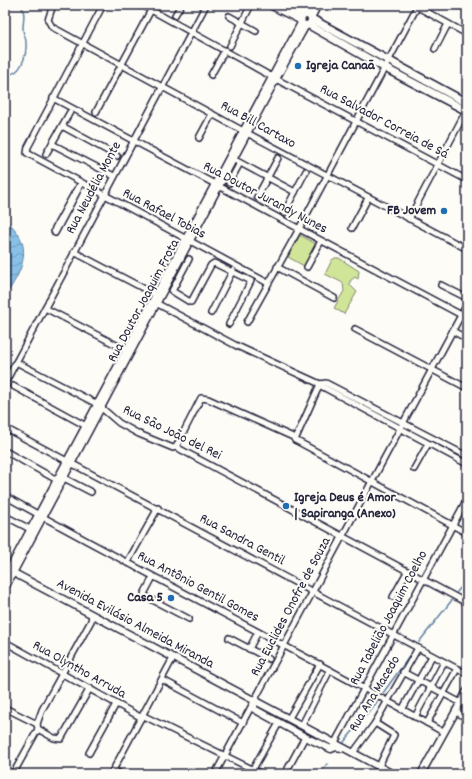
<svg xmlns="http://www.w3.org/2000/svg" width="472" height="779" font-family="Dekko,sans-serif">
	<defs>
		<pattern id="water-waves" width="16" height="10" patternUnits="userSpaceOnUse"><rect width="16" height="10" fill="#88c0e6"/><path d="M0 5q4-4 8 0t8 0" fill="none" stroke="#6f9cbc"/></pattern>
	</defs>
	<rect width="100%" height="100%" fill="#fdfcf7"/>
	<filter id="ink" filterUnits="userSpaceOnUse"><feTurbulence type="fractalNoise" baseFrequency=".025" numOctaves="2"/><feDisplacementMap in="SourceGraphic" scale="8" xChannelSelector="R" yChannelSelector="G"/><feConvolveMatrix kernelMatrix="1 2 1 2 8 2 1 2 1" color-interpolation-filters="sRGB"/></filter>
	<g filter="url(#ink)">
		<g fill="#d1e599" stroke="#7a846a">
			<path d="M300,235L316,244L304,266L288,257Z"/>
			<path d="M335,258H339L359,271L358,279L355,277L350,281V285L357,292L344,314L334,308L344,291L343,283L325,274L332,260Z"/>
		</g>
		<path fill="url(#water-waves)" stroke="#5f81a2" d="M5,220C35,243 24,269 5,296Z"/>
		<g fill="none" stroke-linecap="round" stroke-linejoin="round">
			<g stroke="#5f81a2" stroke-width="1.5">
				<path d="M5,74C21,77 27,55 26,42C26,38 23,33 23,29C23,19 26,15 21,5"/>
				<path d="M457,592L467,580"/>
				<path d="M419,642L452,600"/>
				<path d="M383,693L414,650"/>
				<path d="M344,742L377,702"/>
				<path d="M320,774L327,764"/>
			</g>
			<g stroke="#22223b" stroke-width="8">
				<g id="minor">
					<path d="M53,5L48,20L52,27L247,133L467,249"/>
					<path d="M103,5L28,147L27,153L268,283"/>
					<path d="M142,5L276,79L467,180"/>
					<path d="M414,5L467,34"/>
					<path d="M175,15L181,5"/>
					<path d="M229,16L256,31"/>
					<path d="M230,46L251,5"/>
					<path d="M435,49L448,24"/>
					<path d="M211,75L225,50"/>
					<path d="M53,98L467,318"/>
					<path d="M96,112L151,10"/>
					<path d="M62,126L117,156"/>
					<path d="M199,138L212,114"/>
					<path d="M52,144L114,176"/>
					<path d="M46,154L70,112"/>
					<path d="M231,158L295,192"/>
					<path d="M229,183L240,163"/>
					<path d="M78,190L55,233L54,231L55,228L75,192L81,184"/>
					<path d="M257,197L278,158"/>
					<path d="M284,213L306,171"/>
					<path d="M409,219L467,109"/>
					<path d="M352,228L368,198"/>
					<path d="M74,252L158,296"/>
					<path d="M189,259L172,291L190,302H191L211,265L214,263L251,281L229,324"/>
					<path d="M277,267L334,298"/>
					<path d="M307,267L321,241"/>
					<path d="M441,285L467,298"/>
					<path d="M154,302L235,345L320,384L323,387L467,464"/>
					<path d="M45,308L128,351"/>
					<path d="M211,313L233,270"/>
					<path d="M247,322L299,229L418,5"/>
					<path d="M355,329L467,388"/>
					<path d="M453,331L467,339"/>
					<path d="M16,362L97,404L119,423L139,434L173,448L176,447L467,603"/>
					<path d="M5,383L206,5"/>
					<path d="M320,384L326,383L467,456"/>
					<path d="M13,386L86,426"/>
					<path d="M5,428L467,674"/>
					<path d="M295,440L320,384"/>
					<path d="M176,447L201,398L208,399L293,437L295,440L467,533"/>
					<path d="M5,451L57,480"/>
					<path d="M414,469L428,444"/>
					<path d="M64,478L91,492"/>
					<path d="M5,496C150,577 299,651 443,732"/>
					<path d="M5,516L30,529"/>
					<path d="M127,563L158,508"/>
					<path d="M153,577L144,594L145,596L189,619"/>
					<path d="M393,597L407,572"/>
					<path d="M229,638L269,659"/>
					<path d="M5,642L142,718"/>
					<path d="M249,649L258,632"/>
					<path d="M403,672L461,703"/>
					<path d="M163,680L243,723"/>
					<path d="M5,708L37,724"/>
					<path d="M402,710L432,656"/>
					<path d="M456,712L467,718"/>
					<path d="M144,716L262,774"/>
					<path d="M415,717L444,662"/>
					<path d="M289,718L320,664"/>
					<path d="M375,723L394,735L379,766"/>
					<path d="M427,723L457,669"/>
					<path d="M302,725L330,670"/>
					<path d="M38,729L54,738L61,739L90,688"/>
					<path d="M333,746L467,499"/>
					<path d="M89,753L116,704"/>
					<path d="M353,753L375,723L418,648"/>
					<path d="M253,769L279,723"/>
					<path d="M113,770L121,774"/>
					<path d="M13,774L38,729L37,724L42,710L91,621L92,615"/>
					<path d="M111,774L173,658"/>
					<path d="M215,774L467,304"/>
					<path d="M285,774L305,737"/>
				</g>
			</g>
			<g stroke="#22223b" stroke-width="9">
				<g id="tertiary">
					<path d="M10,571L393,774"/>
					<path d="M5,577L301,23"/>
					<path d="M5,588L276,79L306,25"/>
					<path d="M254,701V709L305,737L331,749L336,747L342,748"/>
					<path d="M421,774L467,691"/>
				</g>
			</g>
			<g stroke="#22223b" stroke-width="10">
				<g id="secondary">
					<path d="M271,5L301,20"/>
					<path d="M283,5L303,15"/>
					<circle cx="306" cy="20" r="5.5"/>
					<path d="M304,15L309,5"/>
					<path d="M311,17L317,5"/>
					<path d="M312,19L467,103"/>
					<path d="M309,25L385,68L467,111"/>
				</g>
			</g>
			<use href="#minor" stroke="#fdfcf7" stroke-width="5"/>
			<use href="#tertiary" stroke="#fdfcf7" stroke-width="6"/>
			<use href="#secondary" stroke="#fdfcf7" stroke-width="7"/>
		</g>
	</g>
	<g fill="#1f6fb2" stroke="#fdfcf7" stroke-width="1.5">
		<circle cx="298" cy="66" r="4"/>
		<circle cx="444" cy="211" r="4"/>
		<circle cx="286" cy="506" r="4"/>
		<circle cx="171" cy="598" r="4"/>
	</g>
	<g text-anchor="middle" dominant-baseline="central" stroke-width="4" stroke-linejoin="round" paint-order="stroke">
		<g font-size="14" font-weight="bold" fill="#22223b" stroke="#fdfcf7" text-anchor="start">
			<text x="306" y="66">Igreja Canaã</text>
			<text x="436" y="211" text-anchor="end">FB Jovem</text>
			<text x="294" y="498">Igreja Deus é Amor<tspan x="294" dy="16">| Sapiranga (Anexo)</tspan></text>
			<text x="163" y="598" text-anchor="end">Casa 5</text>
		</g>
		<g font-size="14" fill="#22223b" stroke="#fdfcf7">
			<text transform="translate(384 122) rotate(28)">Rua Salvador Correia de Sá</text>
			<text transform="translate(258 125) rotate(29)">Rua Bill Cartaxo</text>
			<text transform="translate(94 188) rotate(-62)">Rua Neudélia Monte</text>
			<text transform="translate(265 198) rotate(28)">Rua Doutor Jurandy Nunes</text>
			<text transform="translate(164 214) rotate(28)">Rua Rafael Tobias</text>
			<text transform="translate(144 301) rotate(-62)">Rua Doutor Joaquim Frota</text>
			<text transform="translate(172 433) rotate(26)">Rua São João del Rei</text>
			<text transform="translate(242 540) rotate(28)">Rua Sandra Gentil</text>
			<text transform="translate(198 587) rotate(28)">Rua Antônio Gentil Gomes</text>
			<text transform="translate(291 607) rotate(-62)">Rua Euclides Onofre de Souza</text>
			<text transform="translate(389 618) rotate(-62)">Rua Tabelião Joaquim Coelho</text>
			<text transform="translate(135 624) rotate(28)">Avenida Evilásio Almeida Miranda</text>
			<text transform="translate(79 670) rotate(29)">Rua Olyntho Arruda</text>
			<text transform="translate(375 694) rotate(-59)">Rua Ana Macedo</text>
		</g>
	</g>
	<rect width="472" height="779" fill="none" stroke="#fdfcf7" stroke-width="20"/>
	<rect x="10" y="10" width="452" height="759" fill="none" stroke="#22223b" stroke-width="1.5" filter="url(#ink)"/>
</svg>
